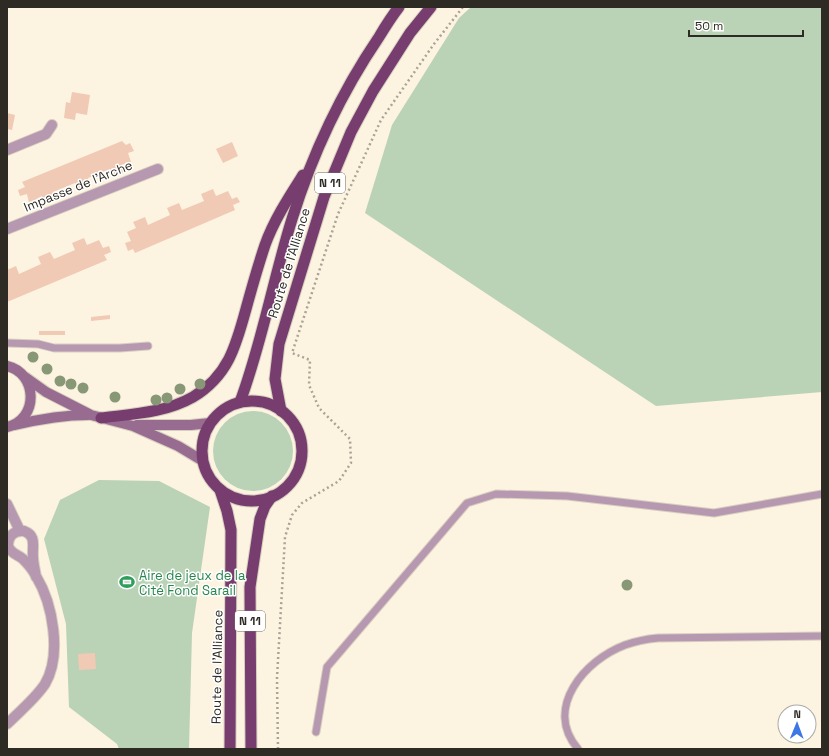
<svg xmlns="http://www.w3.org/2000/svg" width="829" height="756" font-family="'Space Grotesk',sans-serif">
	<rect width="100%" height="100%" fill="#fcf3e1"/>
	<g fill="#bad2b5">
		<path d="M471,7H822V392L656,406L365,213L392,125L459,18Z"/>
		<circle cx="253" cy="451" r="40"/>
		<path d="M99,480L159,481L210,507L192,633L189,749H119L117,744L69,707L66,624L44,539L60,500Z"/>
	</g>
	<g fill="#f1cab5">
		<path d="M72,92L90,95L87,115L76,113L75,120L64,118L66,102L70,103Z"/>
		<path d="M7,113L15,115L12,130L7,129Z"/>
		<path d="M122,141L126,145L130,143L134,151L128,153L131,162L121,165L125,172L113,176L110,169L88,178L91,186L78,191L75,183L53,192L57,199L45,204L42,196L29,203L27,194L20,196L18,190L25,187L22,182Z"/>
		<path d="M232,142L238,156L223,163L216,149Z"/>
		<path d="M213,189L216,196L228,191L232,199L237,197L240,202L233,205L235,210L135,253L133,249L128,251L125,243L131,241L127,232L136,228L133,222L145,217L148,225L170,215L167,208L179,203L182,210L204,201L201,194Z"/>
		<path d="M84,238L87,245L99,240L103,248L109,246L111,252L104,255L107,260L7,302V270L16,266L19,274L41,264L38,257L50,252L54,259L75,250L72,243Z"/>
		<path d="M110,315V319L91,321V317Z"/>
		<rect x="39" y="331" width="26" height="4"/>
		<path d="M95,653L96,669L79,670L78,654Z"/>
	</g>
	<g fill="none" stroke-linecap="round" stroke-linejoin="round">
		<g stroke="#d7cfbf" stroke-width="9">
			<g id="service">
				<path d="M7,343L38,344L54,348H120L148,346"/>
				<path d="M316,732L327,667L467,503L496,494L567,496L714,513L822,494"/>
				<path d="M578,749C543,708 585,660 625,645C636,641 647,639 658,638L822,636"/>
			</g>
		</g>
		<g stroke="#d7cfbf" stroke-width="12">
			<g id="minor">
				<path d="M7,150L46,134L52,125"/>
				<path d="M7,229L158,169"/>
				<path d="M7,504L20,531"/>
				<path d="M7,724C20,711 35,699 45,684C62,655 53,604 36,576C33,570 28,564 23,559C17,554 11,554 8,546C8,536 14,530 24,531C37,536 32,546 33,557C33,563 35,570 36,577"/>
			</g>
		</g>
		<g stroke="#d7cfbf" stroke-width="12">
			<g id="secondary">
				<path d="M7,366C38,373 39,420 7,427"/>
				<path d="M25,377L46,392L91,415L133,426L178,446L203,461"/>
				<path d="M15,425C40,419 63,415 88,415"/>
				<path d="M137,425H191L210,423"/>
			</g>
		</g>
		<g stroke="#d7cfbf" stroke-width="13">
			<g id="trunk">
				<circle cx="252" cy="451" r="50"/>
				<path d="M240,402C262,343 273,280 292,219C312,155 341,93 379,37C385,27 392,16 399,7"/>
				<path d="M281,411L275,379L279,344L324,197L351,132L373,91L410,33L431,7"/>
				<path d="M101,418C132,414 165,413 193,397C228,376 236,346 246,309C252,287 258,266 265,245C274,220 289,197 303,175"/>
				<path d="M220,490L227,511L231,530L230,749"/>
				<path d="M251,749L250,587L260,519L265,506L272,496"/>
			</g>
		</g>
		<path stroke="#aaa496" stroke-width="2.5" stroke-dasharray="2 3" stroke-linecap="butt" d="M278,749L277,678L285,537L292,515L302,503L339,481L351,463L350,439L319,408L309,385L310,360L292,353L338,214L381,120L434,44L463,7"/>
		<use href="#service" stroke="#b798b1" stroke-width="7"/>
		<use href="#minor" stroke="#b798b1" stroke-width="10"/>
		<use href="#secondary" stroke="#986b90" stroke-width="10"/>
		<use href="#trunk" stroke="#763d6e" stroke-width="11"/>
	</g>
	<g fill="#889877">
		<circle cx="33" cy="357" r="5.5"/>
		<circle cx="47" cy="369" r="5.5"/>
		<circle cx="60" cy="381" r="5.5"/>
		<circle cx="71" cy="384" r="5.5"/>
		<circle cx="200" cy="384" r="5.5"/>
		<circle cx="83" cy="388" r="5.5"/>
		<circle cx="180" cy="389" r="5.5"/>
		<circle cx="115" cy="397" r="5.5"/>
		<circle cx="167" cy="398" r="5.5"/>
		<circle cx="156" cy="400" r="5.5"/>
		<circle cx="627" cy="585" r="5.5"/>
	</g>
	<defs>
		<g id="stadium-bare" transform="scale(1.2)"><path d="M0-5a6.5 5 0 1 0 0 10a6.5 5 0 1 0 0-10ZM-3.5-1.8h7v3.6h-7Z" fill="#2e9e5b" stroke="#fff" stroke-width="2.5" paint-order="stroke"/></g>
	</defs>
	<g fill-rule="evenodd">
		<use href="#stadium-bare" x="127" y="582"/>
	</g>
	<g text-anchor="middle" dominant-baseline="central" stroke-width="3" stroke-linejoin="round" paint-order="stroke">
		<g fill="#fff" stroke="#6d6b66" stroke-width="1">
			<rect x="315" y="173" width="30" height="20" rx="3"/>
			<rect x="235" y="611" width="30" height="20" rx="3"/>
		</g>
		<g font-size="12" font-weight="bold" fill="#2e2b24">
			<text x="330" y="183">N 11</text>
			<text x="250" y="621">N 11</text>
		</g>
		<g font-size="13" fill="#2e2b24" stroke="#fff">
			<text transform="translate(78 186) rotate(-22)">Impasse de l'Arche</text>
			<text transform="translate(289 263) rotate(-73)">Route de l'Alliance</text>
			<text transform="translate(217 667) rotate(-89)">Route de l'Alliance</text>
		</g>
		<g font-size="13" fill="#27864d" stroke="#fff" text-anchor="start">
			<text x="139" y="575">Aire de jeux de la<tspan x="139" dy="15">Cité Fond Sarail</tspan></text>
		</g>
	</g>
	<rect width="829" height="756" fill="none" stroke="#2e2b24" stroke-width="16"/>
	<g transform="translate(797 724) rotate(1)"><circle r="19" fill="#ffffff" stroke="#abaaa7"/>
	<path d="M0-3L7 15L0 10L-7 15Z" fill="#3d76e5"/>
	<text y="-6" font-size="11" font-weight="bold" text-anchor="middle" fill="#2e2b24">N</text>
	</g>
	<path d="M689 30v6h114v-6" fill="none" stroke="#2e2b24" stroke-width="2"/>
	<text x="695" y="30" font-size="12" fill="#2e2b24" stroke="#ffffff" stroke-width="3" paint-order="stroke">50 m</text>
</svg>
